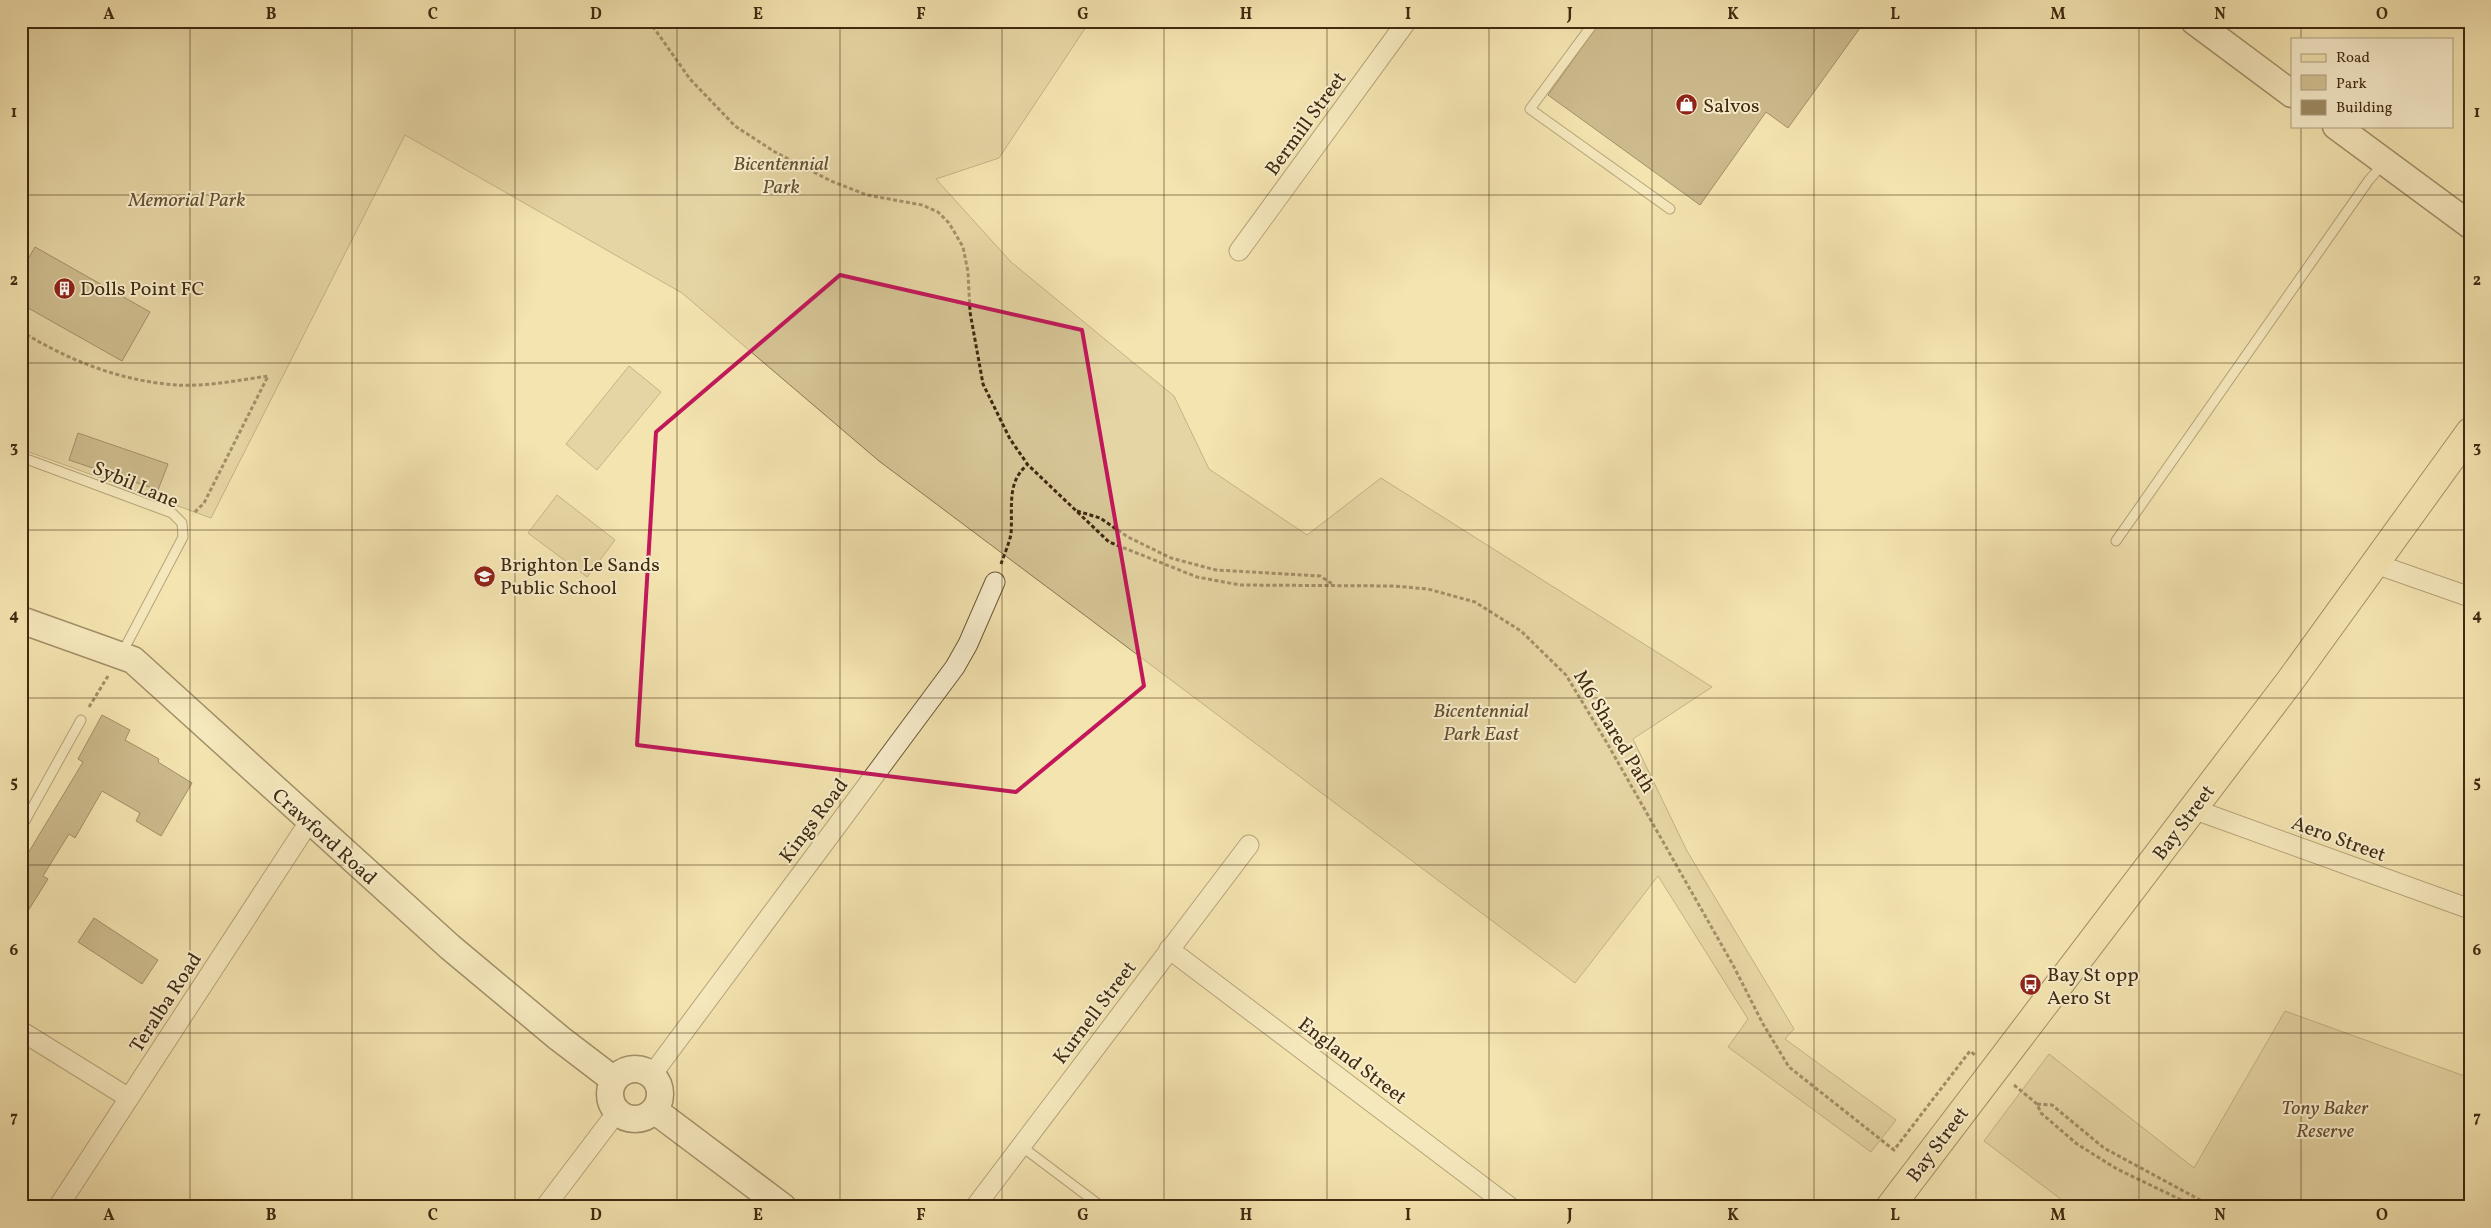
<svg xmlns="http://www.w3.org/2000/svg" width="2491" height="1228" font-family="Vollkorn,serif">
<rect width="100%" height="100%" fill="#f4e4b0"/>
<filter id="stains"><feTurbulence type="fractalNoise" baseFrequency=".004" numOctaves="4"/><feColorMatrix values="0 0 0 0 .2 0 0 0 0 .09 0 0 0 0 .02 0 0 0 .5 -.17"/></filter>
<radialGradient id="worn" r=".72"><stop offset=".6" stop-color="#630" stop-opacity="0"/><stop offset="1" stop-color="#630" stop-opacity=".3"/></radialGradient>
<!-- green -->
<path fill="#d5c495" stroke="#8a7752" d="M21,21h1065l2,3 -89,134 -63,21 75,83 163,134 35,73 98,66 74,-57 331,209 -79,52 54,112 107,178 -9,10 111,81 -25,32 -143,-105 20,-28 -90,-143 -83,107 -696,-522 -197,-168 -277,-158 -194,383 -190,-69z
M629,366l32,26 -64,78 -31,-26z
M557,495l58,45 -28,37 -59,-44z
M2285,1011l185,67v129h-399l-87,-66 65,-87 145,114z"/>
<!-- building -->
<path fill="#9e8b63" stroke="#402a10" d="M1601,21h264l-77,107 -22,-16 -66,93 -152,-110z
M35,247l115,65 -28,49 -101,-57v-33z
M78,433l90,31 -10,26 -89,-30z
M102,715l28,15 -5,10 34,19 -1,3 34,21 -31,53 -25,-15 4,-8 -38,-22 -27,47 -6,-4 -26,42 5,3 -27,43v-57l62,-103 -5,-3z
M94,918l64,42 -16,24 -64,-42z"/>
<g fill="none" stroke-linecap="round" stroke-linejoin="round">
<defs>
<path id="lane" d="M1595,21l-65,88 140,100
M21,457l151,56 10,10 1,14 -61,116
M2116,541l253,-361 14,-16
M21,828l60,-108
M1021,1146l81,61"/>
<path id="street" d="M1239,251l168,-230
M2373,563l97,34
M2193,809l277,100
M1169,949l341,258
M21,1031l108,67
M651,1076l304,-409 13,-23 27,-62
M58,1207l251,-385
M545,1207l72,-95
M975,1207l274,-362"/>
<path id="secondary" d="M2194,21l98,73
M2336,126l134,99
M21,620l112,40 317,287 109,91 55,42
M610 1094a25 25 0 1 1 50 0a25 25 0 1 1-50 0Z
M654,1110l129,97"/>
<path id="primary" d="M1890,1207l400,-526 180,-249"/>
</defs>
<!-- lane casing -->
<use href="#lane" stroke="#6d5838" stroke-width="11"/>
<!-- street casing -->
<use href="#street" stroke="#6d5838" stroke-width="21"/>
<!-- secondary casing -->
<use href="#secondary" stroke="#402a10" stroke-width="29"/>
<!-- primary casing -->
<use href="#primary" stroke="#402a10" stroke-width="30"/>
<!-- path -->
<path stroke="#402a10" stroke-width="3" stroke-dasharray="4 2.5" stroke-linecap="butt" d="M649,21l41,58 45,47 40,26 56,29 36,14 55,10 16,7 11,11 14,24 5,25 2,40 13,72 27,55 18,26 81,77 88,35 43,8 154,1 34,3 47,13 46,29 45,44 41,68 126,222 30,59 26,43 105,83 76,-99 5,4
M21,331c46,29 100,50 155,54 28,2 64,-5 92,-9l-64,127 -11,11
M1077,511l23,7 28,19 43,21 45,12 104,6 14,9
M1001,564c3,-9 8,-20 10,-30 2,-26 -5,-51 16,-69
M89,707l19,-31
M2014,1085l23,19 4,9 36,31 40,25 79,38
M2037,1104l15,1 52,43 109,59"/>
<!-- lane -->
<use href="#lane" stroke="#f8edcc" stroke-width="9"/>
<!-- street -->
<use href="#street" stroke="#f8edcc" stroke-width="19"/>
<!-- secondary -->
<use href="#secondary" stroke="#f8edcc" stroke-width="26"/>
<!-- primary -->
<use href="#primary" stroke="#f4e4b0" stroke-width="28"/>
</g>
<!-- marked area -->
<path d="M0 0H2491V1228H0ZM840,275l242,55 62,356 -128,106 -379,-47 19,-313z" fill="#f4e4b0" fill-opacity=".55" fill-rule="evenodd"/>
<path fill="none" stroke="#c2185b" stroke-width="4" stroke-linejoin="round" d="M840,275l242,55 62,356 -128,106 -379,-47 19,-313z"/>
<!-- grid -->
<path fill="none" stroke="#402a10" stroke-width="1" stroke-opacity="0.55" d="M190,21v1186M352,21v1186M515,21v1186M677,21v1186M840,21v1186M1002,21v1186M1164,21v1186M1327,21v1186M1489,21v1186M1652,21v1186M1814,21v1186M1976,21v1186M2139,21v1186M2301,21v18M2301,126v1081M21,195h2449M21,363h2449M21,530h2449M21,698h2449M21,865h2449M21,1033h2449"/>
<!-- icons -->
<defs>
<symbol id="shop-disc" viewBox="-11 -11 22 22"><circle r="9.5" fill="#8f2418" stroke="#f8edcc"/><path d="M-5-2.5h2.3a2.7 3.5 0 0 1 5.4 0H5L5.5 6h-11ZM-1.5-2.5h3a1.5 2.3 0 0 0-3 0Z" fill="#fff"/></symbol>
<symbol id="building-disc" viewBox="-11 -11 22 22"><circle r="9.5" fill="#8f2418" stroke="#f8edcc"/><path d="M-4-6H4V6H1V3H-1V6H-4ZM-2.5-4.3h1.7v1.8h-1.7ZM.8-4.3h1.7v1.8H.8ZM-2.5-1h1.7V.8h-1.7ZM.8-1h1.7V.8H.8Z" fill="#fff"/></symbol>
<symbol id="school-disc" viewBox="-11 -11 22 22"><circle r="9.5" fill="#8f2418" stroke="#f8edcc"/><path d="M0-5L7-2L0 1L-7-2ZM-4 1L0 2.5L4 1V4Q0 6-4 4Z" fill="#fff"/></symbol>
<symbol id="bus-disc" viewBox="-11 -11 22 22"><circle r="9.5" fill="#8f2418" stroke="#f8edcc"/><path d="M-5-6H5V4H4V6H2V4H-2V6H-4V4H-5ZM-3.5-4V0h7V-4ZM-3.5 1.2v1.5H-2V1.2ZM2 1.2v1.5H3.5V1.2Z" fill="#fff"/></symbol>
</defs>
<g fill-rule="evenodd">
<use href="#shop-disc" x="1674" y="92" width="25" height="25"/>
<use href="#building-disc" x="52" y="276" width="25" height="25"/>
<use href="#school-disc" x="472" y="564" width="25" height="25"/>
<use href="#bus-disc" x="2018" y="972" width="25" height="25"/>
</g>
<g text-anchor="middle" stroke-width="4" stroke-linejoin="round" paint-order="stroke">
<!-- poi labels -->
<g font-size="20" fill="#402a10" stroke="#f8edcc" text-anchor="start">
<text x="1703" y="112">Salvos</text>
<text x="80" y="295">Dolls Point FC</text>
<text x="500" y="571">Brighton Le Sands<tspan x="500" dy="23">Public School</tspan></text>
<text x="2047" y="981">Bay St opp<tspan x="2047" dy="23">Aero St</tspan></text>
</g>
<!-- street labels -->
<g font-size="20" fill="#402a10" stroke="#f8edcc">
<text transform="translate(1305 123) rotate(-54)" y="7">Bermill Street</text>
<text transform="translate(136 484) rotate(23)" y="7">Sybil Lane</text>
<text transform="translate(1615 731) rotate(59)" y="7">M6 Shared Path</text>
<text transform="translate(813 820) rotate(-53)" y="7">Kings Road</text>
<text transform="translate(2183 822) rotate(-53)" y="7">Bay Street</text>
<text transform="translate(325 836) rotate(42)" y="7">Crawford Road</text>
<text transform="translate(2339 838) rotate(20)" y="7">Aero Street</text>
<text transform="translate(165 1002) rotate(-57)" y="7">Teralba Road</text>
<text transform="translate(1094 1012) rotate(-53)" y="7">Kurnell Street</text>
<text transform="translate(1353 1060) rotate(37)" y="7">England Street</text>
<text transform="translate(1937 1144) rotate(-53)" y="7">Bay Street</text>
</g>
<!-- park labels -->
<g font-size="20" font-style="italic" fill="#655031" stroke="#f8edcc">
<text x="781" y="170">Bicentennial<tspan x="781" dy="23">Park</tspan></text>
<text x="187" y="206">Memorial Park</text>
<text x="1481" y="717">Bicentennial<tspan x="1481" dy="23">Park East</tspan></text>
<text x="2325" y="1114">Tony Baker<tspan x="2325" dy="23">Reserve</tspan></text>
</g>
</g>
<!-- margin -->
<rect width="2491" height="1228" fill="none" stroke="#f4e4b0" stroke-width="55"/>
<!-- legend -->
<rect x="2291" y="38" width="162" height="90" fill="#f8edcc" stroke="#ae9f81"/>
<rect x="2301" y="54" width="25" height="8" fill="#f4e4b0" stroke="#ae9f81"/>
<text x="2336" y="62" font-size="15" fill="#402a10">Road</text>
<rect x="2301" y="75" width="25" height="15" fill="#d5c495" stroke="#ae9f81"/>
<text x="2336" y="88" font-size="15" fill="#402a10">Park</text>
<rect x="2301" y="100" width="25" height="15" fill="#9e8b63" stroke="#ae9f81"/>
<text x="2336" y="112" font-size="15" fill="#402a10">Building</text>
<rect x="28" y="28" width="2436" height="1172" fill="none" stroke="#402a10" stroke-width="2"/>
<g font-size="16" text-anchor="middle" font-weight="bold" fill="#402a10">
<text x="109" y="19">A</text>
<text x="271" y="19">B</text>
<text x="433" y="19">C</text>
<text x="596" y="19">D</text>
<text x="758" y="19">E</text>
<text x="921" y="19">F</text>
<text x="1083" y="19">G</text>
<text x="1246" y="19">H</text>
<text x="1408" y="19">I</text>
<text x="1570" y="19">J</text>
<text x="1733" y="19">K</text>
<text x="1895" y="19">L</text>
<text x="2058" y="19">M</text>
<text x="2220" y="19">N</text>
<text x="2382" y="19">O</text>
<text x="14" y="117">1</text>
<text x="2477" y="117">1</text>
<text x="14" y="285">2</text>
<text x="2477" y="285">2</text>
<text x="14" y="452">3</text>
<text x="2477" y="452">3</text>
<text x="14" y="620">4</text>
<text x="2477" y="620">4</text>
<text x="14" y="787">5</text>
<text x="2477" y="787">5</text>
<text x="14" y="955">6</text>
<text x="2477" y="955">6</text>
<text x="14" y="1122">7</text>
<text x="2477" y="1122">7</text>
<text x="109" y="1220">A</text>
<text x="271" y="1220">B</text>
<text x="433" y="1220">C</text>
<text x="596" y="1220">D</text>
<text x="758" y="1220">E</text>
<text x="921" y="1220">F</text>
<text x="1083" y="1220">G</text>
<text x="1246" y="1220">H</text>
<text x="1408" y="1220">I</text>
<text x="1570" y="1220">J</text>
<text x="1733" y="1220">K</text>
<text x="1895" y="1220">L</text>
<text x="2058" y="1220">M</text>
<text x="2220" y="1220">N</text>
<text x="2382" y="1220">O</text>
</g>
<rect width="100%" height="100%" filter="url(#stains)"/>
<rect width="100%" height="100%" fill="url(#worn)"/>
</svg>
